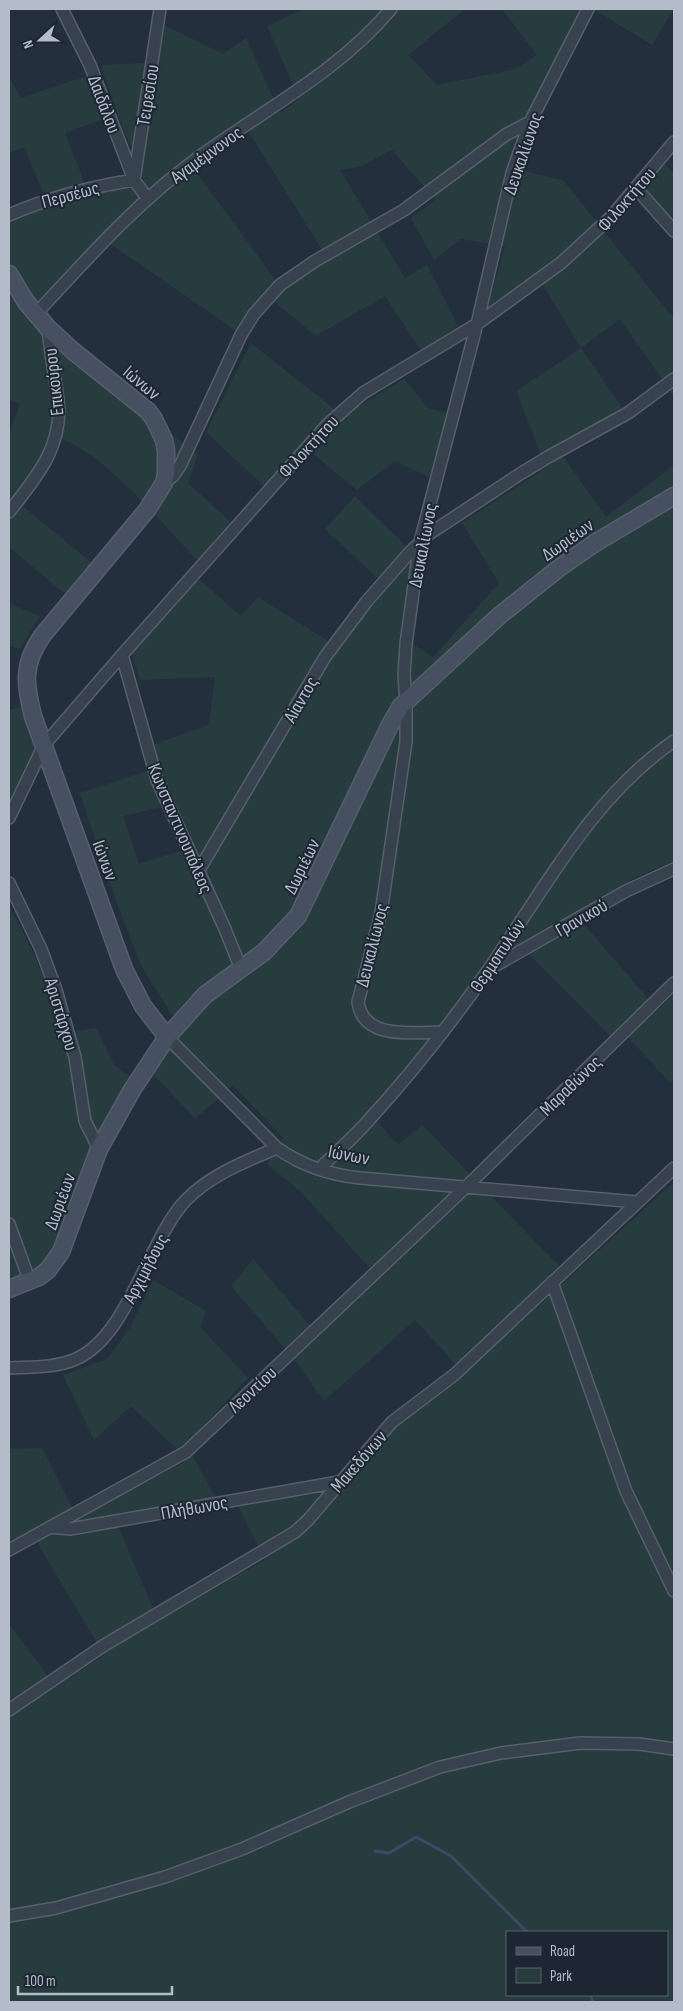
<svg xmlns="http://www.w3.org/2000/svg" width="683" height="2011" font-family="'Sofia Sans Condensed',sans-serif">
<rect width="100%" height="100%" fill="#242f3e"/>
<!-- green -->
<path fill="#263c3f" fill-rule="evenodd" d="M303,9h162l-57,46 29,30 78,-16 22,-14 -35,-46h83l-75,158 54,14 110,138v77l-54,-77 -39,29 42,61 -68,36 51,72 68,-52v396l-38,16 -61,37 83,96 16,-16v85l-4,4 -48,-53 -9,9 -92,-93 -30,11 -57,81 -65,74 29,33 24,-20 144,148 -87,87 195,-178v820h-665v-378l47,63 48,-32 -73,-123 -22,12v-95l33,-1 35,70 108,-56 -6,-11 -48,-45 -37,34 -31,-65 44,-16 23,-31 23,-48 53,31 -6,16 48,51 -62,66 31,56 -102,19 43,101 107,-60 -28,-56 102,-13 54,-62 71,-56 -49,-53 -91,81 -30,-42 -63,-73 22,-27 65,76 60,-58 -77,-85 -34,-28 16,-26 -50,-53 -38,34 -34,-37 -17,-13 31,-49 -35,-56 -30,-80 -30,-91 73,-24 -1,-24 57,-20 6,-48 -75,3 -9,-28 68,-73 42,37 17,-19 80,50 28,-38 22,-21 -63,-59 30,-33 63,62 -15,80 30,19 66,-74 -37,-60 84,-55 -30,-77 65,-43 -43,-71 -52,36 19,-67 -45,-7 -26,21 -23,-42 25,-18 -44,-50 -30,16 -22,4 65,108 22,-13 31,61 -37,25 -36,-55 -69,40 -50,-41 -19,18 -9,19 -135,-93 -72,77 38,40 129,98 -10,29 44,40 -34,38c-34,-36 -95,-110 -140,-123l-39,65 73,60 -27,31 -56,-47v-115l11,-27 -11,-7v-178l39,-15 -24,-58 -15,6v-76l12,21 68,-23 17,43 -41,15 24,61 56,-11 -31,-79 -13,-39 57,-3 6,-37 59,29 23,-16 34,75 19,-14 -32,-73zM243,123l81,130 -47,29 -89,-121zM174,804l18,43 -53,17 -16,-48zM507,1932h160v63h-160z
M593,9h81l-22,36z
M663,163l11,9v56l-30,-39z
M251,343l92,73 61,-37 25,30 22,4 -18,66 -38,-18 -38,29 -53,-44 -38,42 -60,-56z
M9,603l31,13 -20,33 -11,-3z
M21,707l14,43 -26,53v-93z
M9,906c23,42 41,81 54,127l33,-5 18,37 23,16 -74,159 -20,28 -30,13 -4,-1z"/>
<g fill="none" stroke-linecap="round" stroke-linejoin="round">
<!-- stream -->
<path stroke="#394c67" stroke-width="3" d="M375,1851l14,2 27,-16 35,19 76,76
M590,1995l3,7"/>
<defs>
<path id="street" d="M62,9l28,56 44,115 14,19
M636,188l38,43
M9,215c41,-18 81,-28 125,-35l26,-171
M35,315c52,-56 102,-113 164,-158 66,-48 139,-85 192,-148
M164,483l9,-7 7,-10 61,-131 13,-21 26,-29 35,-24 89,-51 103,-76 23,-12
M9,512c26,-33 55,-66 49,-112 -3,-24 -8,-47 -10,-72
M122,655l35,125 68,149 16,40
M9,818l35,-73 78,-90 206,-231 35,-31 114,-69 84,-61 50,-46 63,-75
M199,870l126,-213 42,-56 44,-50 18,-17 91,-60 28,-17 80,-44 46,-34
M9,883l32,66 15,41 19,67 10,64 14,28
M491,968l135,-77 48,-22
M443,1032c-28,0 -80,9 -85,-30l23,-89 25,-171v-41l-2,-27 2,-30 14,-102 57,-218 35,-151 18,-51 58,-113
M167,1037l110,111c24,17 53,27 83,30l277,24
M319,1169c17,-16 34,-31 49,-48 43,-47 84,-99 121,-152 55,-79 103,-172 185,-228
M9,1224l21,58
M552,1282l74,209 48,100
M9,1368c22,-1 46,0 67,-9 52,-23 71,-116 109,-158 25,-26 59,-39 92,-53
M50,1527l20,2 269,-47
M9,1550l177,-98 280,-265 208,-204
M9,1710l94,-64 192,-114 13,-12 84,-98 62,-47 220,-207
M9,1916l47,-8 109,-31 77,-28 107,-47 91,-35 61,-14 79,-10 59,1 35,5"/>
<path id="secondary" d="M9,274l17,28 22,26 25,23 75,60 6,8 10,21 2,11v23l-2,9 -17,27 -105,126c-20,29 -17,48 -9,80l91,253 19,37 24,31
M9,1289l30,-12 9,-7 13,-18 38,-103 33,-59 35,-53 38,-42 59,-43 34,-36 92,-191 11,-19 98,-90 60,-48 36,-25 79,-47"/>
</defs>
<!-- street casing -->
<use href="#street" stroke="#565f6c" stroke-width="14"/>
<!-- secondary casing -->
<use href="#secondary" stroke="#565f6c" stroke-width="19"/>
<!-- street -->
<use href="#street" stroke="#38414e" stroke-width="11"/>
<!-- secondary -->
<use href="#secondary" stroke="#465061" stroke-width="16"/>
</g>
<g text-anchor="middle" stroke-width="4" stroke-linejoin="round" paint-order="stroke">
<!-- street labels -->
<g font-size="19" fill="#b4bcc9" stroke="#1d2633">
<text transform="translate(147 95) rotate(-81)" y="7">Τειρεσίου</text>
<text transform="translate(105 104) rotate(69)" y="7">Δαιδάλου</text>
<text transform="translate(522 153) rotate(-71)" y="7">Δευκαλίωνος</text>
<text transform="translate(206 154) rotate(-36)" y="7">Αγαμέμνονος</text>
<text transform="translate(70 194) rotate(-15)" y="7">Περσέως</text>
<text transform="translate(626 199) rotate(-49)" y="7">Φιλοκτήτου</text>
<text transform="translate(53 382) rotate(-96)" y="7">Επικούρου</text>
<text transform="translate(142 382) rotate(40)" y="7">Ιώνων</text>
<text transform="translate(308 446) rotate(-47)" y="7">Φιλοκτήτου</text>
<text transform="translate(567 539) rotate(-35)" y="7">Δωριέων</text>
<text transform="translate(422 545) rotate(-79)" y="7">Δευκαλίωνος</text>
<text transform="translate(300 699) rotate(-60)" y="7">Aiαντος</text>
<text transform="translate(181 828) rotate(67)" y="7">Κωνσταντινουπόλεος</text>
<text transform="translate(106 860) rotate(70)" y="7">Ιώνων</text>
<text transform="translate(301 866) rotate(-64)" y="7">Δωριέων</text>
<text transform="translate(581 917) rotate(-30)" y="7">Γρανικού</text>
<text transform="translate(371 945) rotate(-76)" y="7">Δευκαλίωνος</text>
<text transform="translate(497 955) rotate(-56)" y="7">Θερμοπυλών</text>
<text transform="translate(62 1014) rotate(73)" y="7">Αριστάρχου</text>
<text transform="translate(570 1085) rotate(-44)" y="7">Μαραθώνος</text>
<text transform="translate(349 1154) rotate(11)" y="7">Ιώνων</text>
<text transform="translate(59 1201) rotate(-70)" y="7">Δωριέων</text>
<text transform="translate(145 1268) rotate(-62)" y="7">Αρχιμήδους</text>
<text transform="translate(252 1389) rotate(-43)" y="7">Λεοντίου</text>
<text transform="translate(358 1461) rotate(-49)" y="7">Μακεδόνων</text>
<text transform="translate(194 1507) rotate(-10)" y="7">Πλήθωνος</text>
</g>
</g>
<!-- border -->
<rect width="683" height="2011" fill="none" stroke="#b4bcc9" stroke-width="20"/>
<!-- legend -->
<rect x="506" y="1931" width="162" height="65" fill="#1d2633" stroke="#59626f"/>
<rect x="516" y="1947" width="25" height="8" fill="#465061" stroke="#59626f"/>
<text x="550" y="1956" font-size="15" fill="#b4bcc9">Road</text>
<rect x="516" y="1968" width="25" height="15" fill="#263c3f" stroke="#59626f"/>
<text x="550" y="1981" font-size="15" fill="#b4bcc9">Park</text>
<!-- north arrow -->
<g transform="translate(40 40) rotate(249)" stroke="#1d2633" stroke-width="4" paint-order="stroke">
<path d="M0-4L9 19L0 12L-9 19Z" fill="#b4bcc9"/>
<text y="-8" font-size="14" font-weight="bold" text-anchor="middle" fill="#b4bcc9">N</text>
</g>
<!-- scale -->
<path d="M18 1986v8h154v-8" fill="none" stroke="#b4bcc9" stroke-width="2.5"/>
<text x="25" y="1986" font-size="15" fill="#b4bcc9" stroke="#1d2633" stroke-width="4" paint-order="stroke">100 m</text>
</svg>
